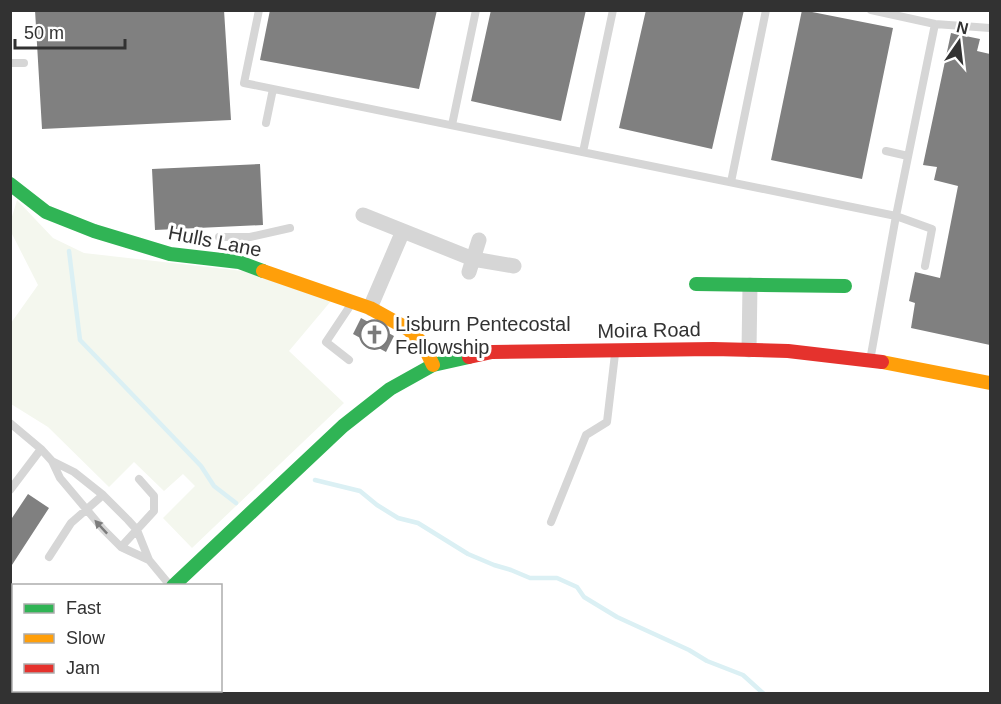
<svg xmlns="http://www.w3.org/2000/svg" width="1001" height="704" font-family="Helvetica,sans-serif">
<rect width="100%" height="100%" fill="#fff"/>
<!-- green -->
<path fill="#f4f7ee" d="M17,200l36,38 31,15 159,18 88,30 -42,50 55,52 -152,145 -29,-30 32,-32 -12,-12 -19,17 -30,-29 -25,25 -61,-60 -37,-23v-81l27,-38 -27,-53v-12z"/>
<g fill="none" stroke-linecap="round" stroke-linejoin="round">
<!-- stream -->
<path stroke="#dbf0f4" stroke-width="4.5" d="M69,251l11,89 121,126 13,20 22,17
M315,480l45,11 17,14 21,13 20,5 50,31 26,11 17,5 19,8h27l20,9 7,10 33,20 72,33 18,11 36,14 21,19"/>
</g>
<!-- building -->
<path fill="#808080" d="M35,10h189l7,110 -189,9z
M270,10h167l-18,79 -159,-29z
M491,10h95l-25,111 -90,-20z
M646,10h98l-32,139 -93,-21z
M802,10l91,18 -31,151 -91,-19z
M951,33l29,6 -3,12 13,3v291l-79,-17 4,-25 -6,-2 6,-29 25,6 18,-92 -24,-6 3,-13 -14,-2z
M260,164l3,61 -108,5 -3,-61z
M361,318l33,18 -8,16 -33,-18z
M28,494l21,14 -39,60v-47z"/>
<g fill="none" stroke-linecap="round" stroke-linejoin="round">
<!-- lane -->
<path stroke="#d6d6d6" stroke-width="8" d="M259,10l-15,73 652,133 36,13 -7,37
M871,10l64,14 55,4
M10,63h14
M266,123l7,-34
M452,125l24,-115
M886,151l22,5
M583,152l30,-142
M731,182l35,-172
M219,237h31l40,-9
M871,355l25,-139 39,-192
M349,360l-23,-18 26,-39
M10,423l31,26 11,12 8,17 43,51 18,18 28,13
M52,461l22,11 29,23 25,25 9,10 12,30 19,23
M10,490l31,-41
M551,522l35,-87 21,-13 8,-68
M121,547l33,-36v-15l-15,-17
M49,557l22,-34 32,-28"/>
<!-- street -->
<path stroke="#d6d6d6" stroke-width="15" d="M363,215l110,44 41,7
M469,272l10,-32
M370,308l33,-77
M749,350l1,-65"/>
<!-- fast -->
<path stroke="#30b455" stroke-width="14" d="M10,184l36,28 48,19 76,23 69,8 24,9
M696,284l149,2
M173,586l170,-160 47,-37 43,-24 36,-8
M74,694l3,-4"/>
<!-- slow -->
<path stroke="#ff9f0a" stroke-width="14" d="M263,271l107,37 38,21 15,15 10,21
M882,362l108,21"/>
<!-- jam -->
<path stroke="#e5322d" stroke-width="14" d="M469,357l23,-5 221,-3 75,2 94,11"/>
</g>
<!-- one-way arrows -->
<defs><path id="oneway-solid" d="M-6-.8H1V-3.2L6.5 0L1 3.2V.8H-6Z" transform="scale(1.5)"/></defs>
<use fill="#7c7c7c" href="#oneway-solid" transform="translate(101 527) rotate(-133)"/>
<!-- icons -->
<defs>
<symbol id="church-ring" viewBox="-11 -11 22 22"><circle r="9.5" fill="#fff" stroke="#7a7a7a" stroke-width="1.5"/><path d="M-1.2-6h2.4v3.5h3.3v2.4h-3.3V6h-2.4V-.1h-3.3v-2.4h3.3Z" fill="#7a7a7a"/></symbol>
</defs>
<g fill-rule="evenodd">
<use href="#church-ring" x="358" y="318" width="33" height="33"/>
</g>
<g text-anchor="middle" stroke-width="6" stroke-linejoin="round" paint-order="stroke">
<!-- street labels -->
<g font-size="20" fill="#323232" stroke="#fff">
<text transform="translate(215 241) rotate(11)" y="7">Hulls Lane</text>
<text transform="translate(649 330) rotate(-1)" y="7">Moira Road</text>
</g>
<!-- poi labels -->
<g font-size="20" fill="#323232" stroke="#fff" text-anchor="start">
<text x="395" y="331">Lisburn Pentecostal<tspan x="395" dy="23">Fellowship</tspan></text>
</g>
</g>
<!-- border -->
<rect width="1001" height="704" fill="none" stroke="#323232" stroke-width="24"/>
<!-- legend -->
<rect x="12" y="584" width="210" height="108" fill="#ffffff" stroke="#adadad" stroke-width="1.5"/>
<rect x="24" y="604" width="30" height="9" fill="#30b455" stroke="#adadad" stroke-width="1.5"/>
<text x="66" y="614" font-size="18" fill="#323232">Fast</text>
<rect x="24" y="634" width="30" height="9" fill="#ff9f0a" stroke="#adadad" stroke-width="1.5"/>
<text x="66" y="644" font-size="18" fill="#323232">Slow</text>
<rect x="24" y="664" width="30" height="9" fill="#e5322d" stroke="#adadad" stroke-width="1.5"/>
<text x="66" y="674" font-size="18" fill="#323232">Jam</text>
<!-- north arrow -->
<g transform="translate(959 42) rotate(14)" stroke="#ffffff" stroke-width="4.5" paint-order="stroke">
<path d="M0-4.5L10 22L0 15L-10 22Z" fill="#323232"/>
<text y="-9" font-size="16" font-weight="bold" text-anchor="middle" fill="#323232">N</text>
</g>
<!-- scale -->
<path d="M15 39v9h110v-9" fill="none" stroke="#323232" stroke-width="3"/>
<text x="24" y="39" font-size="18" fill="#323232" stroke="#ffffff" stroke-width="4.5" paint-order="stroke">50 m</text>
</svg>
